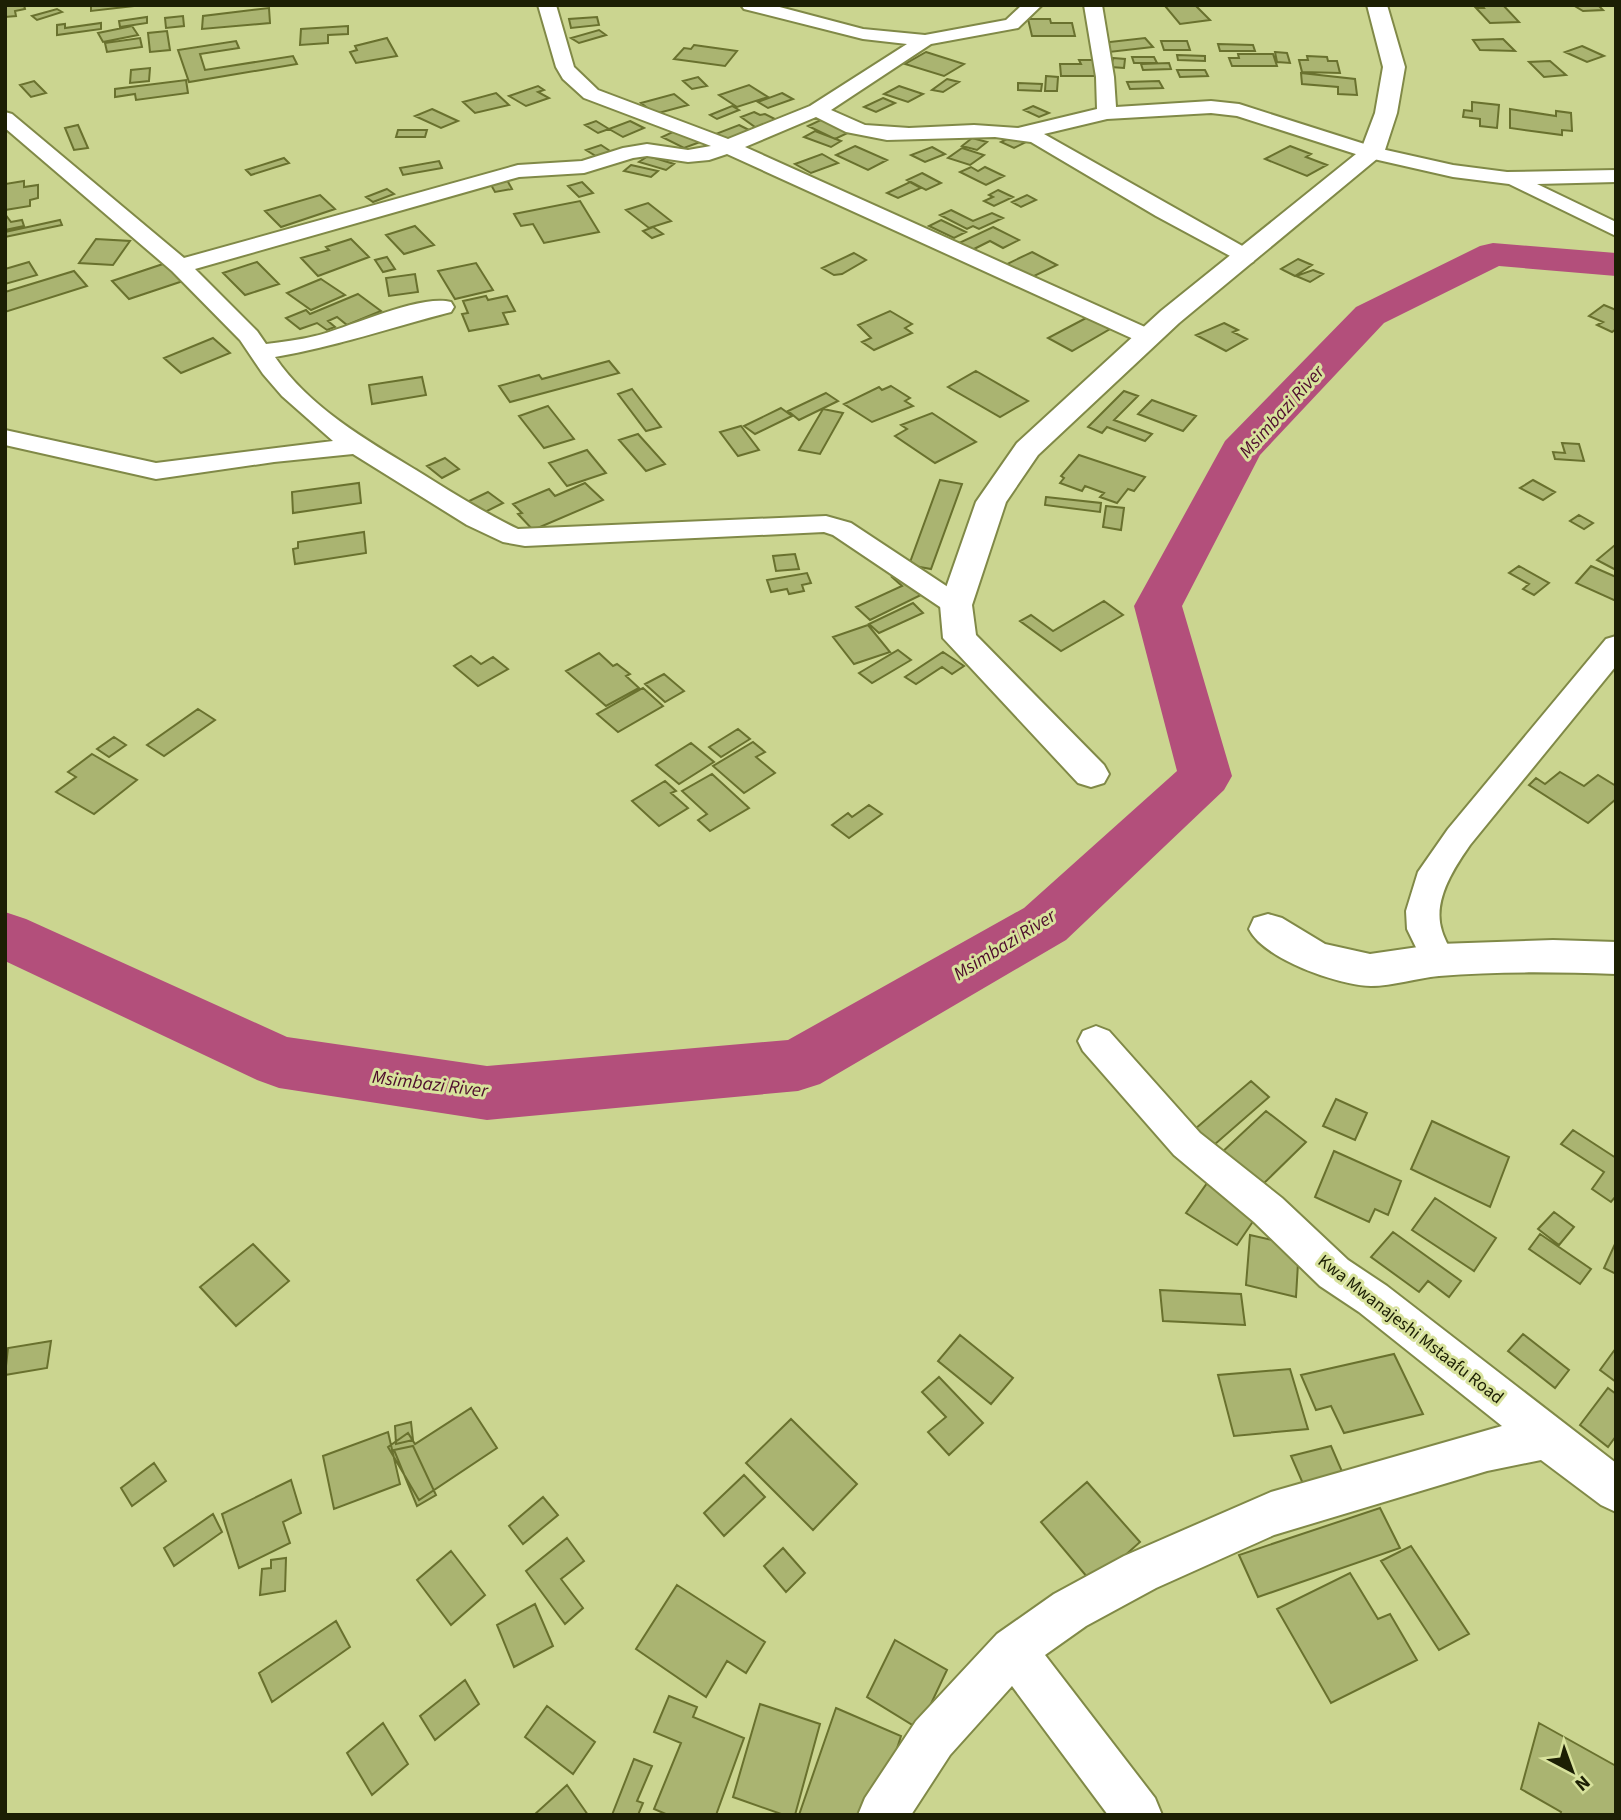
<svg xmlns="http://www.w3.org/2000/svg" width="1621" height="1820" font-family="'Source Sans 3',sans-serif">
<rect width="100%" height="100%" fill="#cbd590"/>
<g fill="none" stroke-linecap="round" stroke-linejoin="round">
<!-- river -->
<path fill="#b34f7b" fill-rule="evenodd" d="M1493,243l123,10v23l-117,-10 -115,57 -124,132 -78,151 50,170 -8,14 -158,150 -246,144 -22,7 -311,29 -208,-32 -22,-8 -252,-119v-49l21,7 261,118 200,29 301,-26 236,-132 153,-137 -43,-165 91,-165 131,-134 124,-61z"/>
</g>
<!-- building -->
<path fill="#aab471" stroke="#69712e" stroke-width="2" d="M24,5l1,4 -10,2 1,5 -11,1v-11z
M91,5h52l-52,6z
M1195,5l15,15 -30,4 -15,-18z
M1482,5h21l16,17 -29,1 -14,-15h8z
M1573,5h25l5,5 -20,1z
M269,8l1,15 -68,6 1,-13z
M57,9l5,3 -25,8 -5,-4z
M183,16l1,10 -18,2 -1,-10z
M147,17v6l-27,4 -1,-6z
M597,17l2,8 -28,3 -2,-9z
M1028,19h22l1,4h21l3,13h-43z
M101,23v6l-44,6v-10l8,-1v4z
M132,26l6,9 -35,7 -5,-9z
M348,26v8l-20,1v8l-28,2 1,-16z
M599,30l7,5 -27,8 -8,-5z
M167,31l3,19 -20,2 -2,-19z
M140,38l2,9 -35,5 -2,-9z
M387,38l10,18 -41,7 -6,-11 7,-2 -2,-4z
M1145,38l8,9 -44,5 -8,-9z
M1503,39l12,12 -35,-1 -7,-10z
M236,41l3,7 -39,6 5,16 88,-14 4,8 -108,18 -11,-32z
M1161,41h26l3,9h-26z
M1218,44l35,1 2,6h-35z
M694,45l43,6 -12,15 -51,-7 10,-11 7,1z
M1582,46l22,10 -17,6 -22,-10z
M926,52l38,12 -20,12 -39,-12z
M1275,52l12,1 3,10 -13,-1z
M1238,54h35l4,12h-45l-3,-8h10z
M1177,55l28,1v5l-27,-1z
M1307,56l20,1 1,4h9l3,12 -38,-1 -3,-12h9z
M1132,57h22l3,6h-23z
M1113,58l12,1 -1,9 -13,-1z
M1079,60h18l3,16h-39l-1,-12h21z
M1550,61l16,14 -22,2 -15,-15z
M1169,63l2,6 -28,1 -2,-6z
M150,68l-1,13 -19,2 1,-13z
M1177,70h28l3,6 -28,1z
M1301,73l54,6 2,16 -19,-1v-7l-36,-3z
M1046,76l12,1 -1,14h-12z
M698,77l9,9 -15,3 -9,-8z
M947,79l12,3 -16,10 -11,-2z
M186,80l2,13 -52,7 -1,-6 -20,3v-8z
M34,81l12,12 -15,4 -11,-12z
M1159,81l4,7 -33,1 -3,-7z
M1018,83l24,1 -1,7 -23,-1z
M749,85l19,12 -31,10 -18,-12z
M538,86l6,4 -6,2 11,6 -23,8 -17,-10z
M899,86l24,8 -15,8 -24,-8z
M496,93l13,12 -34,8 -12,-11z
M782,93l11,6 -25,9 -10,-6z
M674,94l14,11 -33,9 -14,-11z
M883,98l12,5 -19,9 -12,-5z
M1472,102l27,3 -2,23 -17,-2v-7l-17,-2 1,-7 8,1z
M732,106l7,4 -22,9 -7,-4z
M1033,106l16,7 -10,4 -15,-7z
M432,109l26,12 -17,7 -26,-12z
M1510,109l46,7v-5l15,2 1,18 -10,-1v5l-52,-7z
M754,112l6,3 5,-1 16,8 -19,10 -21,-15z
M827,117l27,13 -19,9 -27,-13z
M596,121l13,8 -11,4 -13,-8z
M630,121l14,7 -21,9 -14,-8z
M78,125l10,23 -14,2 -9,-22z
M739,125l16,8 -26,10 -16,-8z
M398,130h29l-2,7h-29z
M677,130l23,12 -16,6 -22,-11z
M815,131l26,10 -10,6 -27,-10z
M1015,135l13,6 -14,7 -13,-6z
M972,138l15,4 -10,8 -15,-4z
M601,145l12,8 -14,5 -13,-8z
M855,146l32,14 -19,10 -32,-15z
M1290,146l21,8 -5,3 21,8 -20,11 -42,-17z
M932,147l13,7 -20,8 -14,-7z
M962,148l22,7 -14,10 -22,-7z
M822,154l16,9 -27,10 -16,-9z
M648,156l26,8 -8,6 -27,-8z
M284,158l5,5 -38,12 -5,-5z
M439,161l3,7 -39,7 -3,-7z
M631,165l27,6 -7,6 -27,-6z
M971,167l7,4 7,-4 19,9 -18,9 -26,-13z
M922,173l19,10 -15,7 -19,-10z
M507,180l5,9 -17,3 -5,-9z
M24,181v6l14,-2v13l-8,2v6l-25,4v-26z
M582,182l11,11 -14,4 -11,-11z
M910,182l11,6 -23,10 -11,-5z
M387,189l7,5 -21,8 -7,-5z
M998,190l15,7 -19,9 -10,-5 9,-4 -4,-2z
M320,195l15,14 -54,18 -16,-16z
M1027,195l9,5 -15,7 -9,-5z
M580,201l19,31 -55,11 -11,-19 -12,2 -7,-12z
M648,203l23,18 -22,7 -23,-18z
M951,210l22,11 19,-8 11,5 -24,11 -6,-3 -6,3 -27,-14z
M5,214l6,8 11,-2 2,6 -19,4z
M60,220l2,5 -57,12v-5z
M941,220l25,12 -12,6 -25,-12z
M415,226l19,19 -30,9 -18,-19z
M653,227l10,7 -11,4 -9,-7z
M993,227l26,13 -16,8 -13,-7 -18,9 -13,-7z
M96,239l34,2 -17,24 -34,-2z
M351,239l18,18 -51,19 -17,-18 28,-8 -3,-3z
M1032,252l25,13 -29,14 -25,-13z
M854,253l12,7 -24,14 -8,1 -12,-7z
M387,257l8,12 -12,3 -8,-12z
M1298,259l14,6 -17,11 -14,-7z
M29,262l8,13 -32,9v-15z
M257,262l22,22 -34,11 -22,-22z
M166,263l17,18 -54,18 -17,-18z
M476,263l17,27 -38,9 -17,-28z
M1313,270l10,4 -13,8 -14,-6z
M74,271l13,15 -82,26v-20z
M415,274l3,18 -29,4 -3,-18z
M321,279l24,16 -34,15 -24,-17z
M358,294l23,17 -34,14 -10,-8 -9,4 7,6 -8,3 -10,-7 -17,6 -14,-11 20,-8 4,4z
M486,296l2,4 19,-4 8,15 -12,2 5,11 -39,7 -7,-17 6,-1 -5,-12z
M1604,305l12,5v19l-4,3 -15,-7 6,-3 -14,-6z
M890,311l22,13 -7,4 7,5 -38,17 -12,-8 9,-4 -13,-13z
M1088,317l22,12 -38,22 -24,-13z
M1224,323l14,7 -5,2 14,7 -21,12 -30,-16z
M213,338l17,15 -49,20 -17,-15z
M609,361l10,12 -109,29 -11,-16 40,-11 3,4z
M976,371l52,30 -28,16 -52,-30z
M422,377l4,18 -54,9 -3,-19z
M891,386l19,12 -5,3 8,5 -41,16 -28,-18 35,-17 3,3z
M632,389l29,38 -15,4 -28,-37z
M1124,391l14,5 -24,24 38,14 -7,7 -38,-14 -5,6 -14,-6z
M826,393l12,8 -39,19 -11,-9z
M1152,400l44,16 -13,15 -45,-17z
M548,406l26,33 -30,9 -25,-32z
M781,408l11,8 -37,18 -11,-8z
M823,409l20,4 -23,41 -21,-4z
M932,413l44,29 -41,21 -40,-27 12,-7 -6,-4z
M741,426l18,24 -21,6 -18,-24z
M638,434l27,30 -19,7 -27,-31z
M1562,443l17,1 5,17 -29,-2 -2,-7 12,1z
M587,450l19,23 -39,13 -18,-23z
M1079,455l66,22 -11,14 -6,-2 -11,14 -17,-6 4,-4 -19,-7 -3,5 -22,-8 4,-5 -3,-2z
M445,458l14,11 -17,9 -15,-12z
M940,480l22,4 -31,85 -22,-4z
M1533,480l22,12 -12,8 -23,-12z
M359,483l2,20 -68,10 -1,-21z
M585,483l18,17 -70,30 -15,-16 4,-1 -9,-9 36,-15 6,7z
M488,492l15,11 -22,11 -14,-12z
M1046,497l55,6 -1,9 -55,-7z
M1106,506l18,2 -3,22 -18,-3z
M1579,515l14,8 -9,6 -14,-8z
M364,532l2,21 -71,11 -2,-15 5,-1v-6z
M1615,545l1,1v24l-19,-10z
M795,554l4,15 -23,2 -3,-15z
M1519,566l30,17 -15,12 -11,-6 6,-5 -20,-11z
M1591,566l25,11v24l-40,-18z
M903,572l24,20 -57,28 -14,-13 46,-21 -10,-9z
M807,573l4,10 -9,2 2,6 -15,3 -2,-5 -16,3 -4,-12z
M1104,601l19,14 -62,36 -41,-30 11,-6 22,16z
M913,603l10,10 -44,20 -10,-9z
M868,625l22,27 -36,12 -21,-27z
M898,650l13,10 -39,23 -13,-10z
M943,652l21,14 -12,8 -10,-7 -26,17 -11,-7z
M599,653l14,13 4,-2 13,10 -4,2 13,12 -33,18 -40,-35z
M471,656l10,8 12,-7 15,12 -30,17 -24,-20z
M664,674l20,17 -19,11 -20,-18z
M643,688l20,18 -45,26 -21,-18z
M198,709l17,11 -51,36 -17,-11z
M738,729l12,10 -29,18 -12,-10z
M114,737l12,8 -17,12 -12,-8z
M753,742l12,10 -9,5 19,16 -31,20 -31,-27z
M691,743l23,19 -35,22 -23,-19z
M92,754l45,26 -43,34 -38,-22 20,-15 -8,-5z
M1560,772l24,14 14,-11 18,11v13l-28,24 -59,-38 7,-7 9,6z
M712,774l37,34 -39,23 -12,-11 9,-6 -25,-23z
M665,781l11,10 -5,2 17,15 -29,18 -27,-25z
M869,805l13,9 -33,24 -17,-13 16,-12 4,4z
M1251,1081l18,16 -55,48 -19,-16z
M1336,1099l31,14 -12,27 -32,-14z
M1266,1111l40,31 -47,46 -40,-33z
M1432,1121l77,36 -19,50 -79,-38z
M1573,1130l43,28v38l-5,6 -19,-13 12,-17 -43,-28z
M1334,1151l67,30 -13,34 -13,-6 -6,13 -54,-25z
M1210,1179l48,35 -21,31 -51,-32z
M1435,1198l61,40 -22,33 -62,-41z
M1554,1212l20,15 -15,18 -21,-16z
M1393,1232l68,49 -12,16 -21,-16 -9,11 -48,-35z
M1540,1234l51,35 -11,15 -51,-35z
M1250,1235l49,11 -3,51 -50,-12z
M253,1244l36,37 -53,45 -36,-39z
M1615,1244h1v30l-12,-6z
M1160,1290l81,4 4,31 -82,-4z
M1523,1334l46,36 -14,18 -47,-37z
M960,1335l53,43 -22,26 -53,-43z
M51,1341l-4,27 -42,7 3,-27z
M1616,1348v34l-16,-12z
M1394,1354l29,60 -79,19 -13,-27 -15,4 -15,-35z
M1290,1369l18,60 -74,7 -16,-61z
M939,1377l44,46 -34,32 -21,-23 18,-15 -24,-25z
M1608,1388l8,6v42l-8,11 -28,-22z
M471,1408l26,40 -78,52 -31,-53 20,-14 7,11z
M791,1419l66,65 -44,46 -67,-67z
M411,1422l2,18 -17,4 -1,-18z
M388,1432l12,52 -66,25 -11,-53z
M413,1446l23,49 -19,11 -23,-56z
M1331,1446l16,37 -40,10 -16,-37z
M154,1463l12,18 -34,25 -11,-18z
M744,1475l21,22 -41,39 -20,-23z
M291,1480l10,33 -18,9 7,21 -51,25 -17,-54z
M1087,1482l53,60 -47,42 -52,-62z
M543,1497l15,18 -35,29 -14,-18z
M1380,1508l20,40 -142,49 -19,-42z
M213,1514l9,18 -48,34 -10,-18z
M567,1538l17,23 -23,18 22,29 -18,16 -39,-53z
M1411,1546l58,88 -30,16 -58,-89z
M783,1548l22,25 -19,19 -22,-26z
M451,1551l34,44 -34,30 -34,-45z
M286,1558l-1,33 -25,4 2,-26 9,-1v-8z
M1350,1573l28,46 12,-5 27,46 -86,43 -54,-94z
M677,1585l88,57 -19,31 -19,-12 -21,36 -70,-48z
M535,1604l18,42 -39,21 -17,-42z
M336,1621l14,26 -78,55 -13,-29z
M895,1640l52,30 -28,59 -52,-32z
M465,1680l14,24 -44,36 -15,-24z
M669,1696l28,11 -4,10 51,21 -28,77h-48l-14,-6 27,-66 -27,-11z
M760,1704l60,20 -25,91h-11l-51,-18z
M547,1706l48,36 -22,32 -48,-37z
M836,1708l65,28 -22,69 -15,-6 -5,16h-60z
M383,1723l25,41 -36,31 -25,-42z
M1539,1723l77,43v49h-56l1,-3 -40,-23z
M634,1759l18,7 -15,35 6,2 -5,12h-26z
M567,1785l21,30h-54z"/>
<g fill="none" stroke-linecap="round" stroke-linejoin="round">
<defs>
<path id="minor" d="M538,5h18l18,62 24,23 130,49 82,-33 97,-62 -44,-5 -119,-30 -3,-4h31l91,24 62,6 81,-15 16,-15h20l-24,23 -87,16 -100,66 34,15 44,3 65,-3 44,3 79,-19 -1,-32 -12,-72h18l12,72 2,30 95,-6 28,3 138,44 76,17 54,7 109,-2v12l-79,2 79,38v14l-107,-52 -56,-7 -88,-20 -128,-41 -26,-3 -104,6 -63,15 209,118 3,5 -3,5 -8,2 -89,-48 -125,-74 -36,-5 -108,3 -41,-8 -30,-15 -71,30 411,185 4,5 -4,5h-16l-413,-188 -18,6 -21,2 -41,-6 -14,2 -49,15 -65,4 -324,92 62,62 9,13c16,-2 33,-4 49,-8 34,-8 104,-42 136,-34l3,5 -3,5c-59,15 -116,35 -176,45 34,50 91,83 141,113 34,21 66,42 102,59l308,-13 25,7 115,76 4,6 -4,6 -10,3 -10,-3 -113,-76 -9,-3 -299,14 -22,-4 -36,-17 -114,-71 -79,8 -118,17 -151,-34v-15l151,33 177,-22 -51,-45 -19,-22 -23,-34 -68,-69 -167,-143v-16l7,2 172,144 334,-93 64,-4 41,-13 24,-4 41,6 23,-4 -127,-48 -21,-19 -7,-12z
M1616,636v30l-146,179c-16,23 -38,56 -28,86 3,10 9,19 14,29l-5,10 -12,4 -12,-4 -20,-41 -1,-18 12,-39 30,-43 158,-190z
M1096,1026l13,5 91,102 82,65 66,62 39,26 229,177v49l-15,-7 -60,-45 -54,11 -213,64 -118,53 -70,38 -41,29 110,143 7,17h-54l-96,-129 -62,69 -39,60h-53l7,-17 51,-77 81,-87 57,-40 70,-38 147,-64 231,-66 -143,-114 -39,-26 -66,-64 -80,-67 -91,-104 -5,-10 5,-10z"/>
<path id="tertiary" d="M1367,5h20l18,62 -8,46 -13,40 -205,170 -141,132 -32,47 -34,103 4,30 128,130 5,9 -5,9 -13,4 -13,-4 -135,-145 -3,-33 36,-103 41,-59 144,-132 200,-161 14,-37 8,-46z
M1268,914l14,4 43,26 45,10 69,-10 114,-4 63,2v32c-59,-2 -118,-3 -177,2 -22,2 -46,10 -68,10 -34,-1 -107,-27 -122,-57l5,-11z"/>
</defs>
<!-- minor casing -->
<use href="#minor" stroke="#808947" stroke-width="4"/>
<!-- tertiary casing -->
<use href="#tertiary" stroke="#808947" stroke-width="4"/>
<!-- minor -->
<use href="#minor" fill="#fff" fill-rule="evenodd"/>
<!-- tertiary -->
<use href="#tertiary" fill="#fff" fill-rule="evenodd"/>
</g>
<g text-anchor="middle" stroke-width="6" stroke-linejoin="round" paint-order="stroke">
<!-- street labels -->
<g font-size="18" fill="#1c1f04" stroke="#d8e29d">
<text transform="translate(1411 1329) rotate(38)" y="6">Kwa Mwanajeshi Mstaafu Road</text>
</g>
<!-- water labels -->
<g font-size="19" font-style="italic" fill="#4d0b2c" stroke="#d8e29d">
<text transform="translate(1281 411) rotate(-48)" y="7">Msimbazi River</text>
<text transform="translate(1004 944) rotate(-32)" y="7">Msimbazi River</text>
<text transform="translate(430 1083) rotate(7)" y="7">Msimbazi River</text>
</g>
</g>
<!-- border -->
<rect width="1621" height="1820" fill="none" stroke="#1c1f04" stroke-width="14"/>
<!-- north arrow -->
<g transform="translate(1572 1771) rotate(139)" stroke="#d8e29d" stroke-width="5" paint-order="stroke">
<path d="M0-5L12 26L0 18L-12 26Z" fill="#1c1f04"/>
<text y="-10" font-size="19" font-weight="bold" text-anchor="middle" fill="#1c1f04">N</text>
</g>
</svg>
